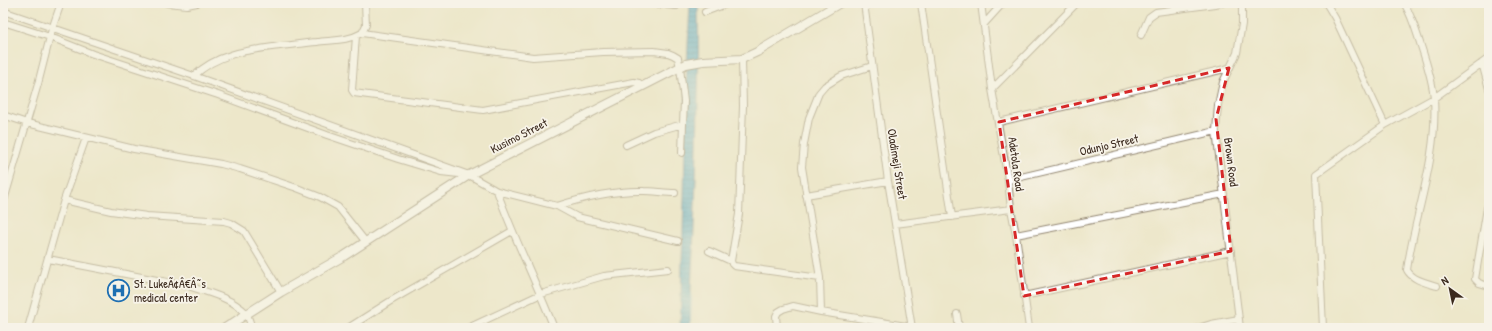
<svg xmlns="http://www.w3.org/2000/svg" width="1492" height="331" font-family="'Patrick Hand',sans-serif">
<defs>
<pattern id="water-rules" width="6" height="5" patternUnits="userSpaceOnUse"><rect width="6" height="5" fill="#4ea6cb"/><path d="M0 2.5h6" fill="none" stroke="#4287a4"/></pattern>
</defs>
<rect width="100%" height="100%" fill="#f7f3e8"/>
<filter id="ink" filterUnits="userSpaceOnUse"><feTurbulence type="fractalNoise" baseFrequency=".025" numOctaves="2"/><feDisplacementMap in="SourceGraphic" scale="8" xChannelSelector="R" yChannelSelector="G"/><feConvolveMatrix kernelMatrix="1 2 1 2 8 2 1 2 1" color-interpolation-filters="sRGB"/></filter>
<filter id="wash" filterUnits="userSpaceOnUse"><feTurbulence type="fractalNoise" baseFrequency=".012" numOctaves="4" result="noise"/><feDisplacementMap in="SourceGraphic" scale="16" xChannelSelector="R" yChannelSelector="G"/><feGaussianBlur stdDeviation="0.9" result="paint"/><feColorMatrix in="noise" values="0 0 0 0 0 0 0 0 0 0 0 0 0 0 0 0 0 1.4 0 .05"/><feComposite in="paint" operator="in"/></filter>
<g filter="url(#wash)">
<rect width="100%" height="100%" fill="#ede7cb"/>
<!-- water -->
<path fill="url(#water-rules)" stroke="#446874" d="M690,3h8c2,108 -3,217 -9,325h-9l4,-132 2,-110z"/>
<g fill="none" stroke-linecap="round" stroke-linejoin="round">
<!-- stream -->
<path stroke="#4ea6cb" stroke-width="1.5" d="M690,328l1,-35"/>
</g>
</g>
<g filter="url(#ink)">
<g fill="none" stroke-linecap="round" stroke-linejoin="round">
<defs>
<path id="minor" d="M167,3l20,2 10,-2
M648,3l28,3
M864,3l24,178 24,147
M921,3l31,214
M981,3l11,86 16,91 3,29 5,26 13,93
M1326,3l9,15 50,107
M1404,3c8,13 12,28 17,43 5,15 12,36 13,53 4,59 -19,114 -27,171 5,10 20,13 30,16
M3,11l191,65 275,99 28,16 60,15 20,11 101,24
M705,12l24,-9
M3,22l47,15 43,17 125,41 109,40 71,24 43,13 18,2
M984,24l19,-21
M362,33l4,-8 -1,-22
M1141,35l8,-18 7,-5 66,-9
M356,36l-4,54 2,3 7,1 122,16 151,-28 5,1 4,3
M1482,63l7,26
M194,76c23,-23 55,-26 86,-30 12,-1 24,-3 37,-4 15,-2 31,-1 45,-9l171,24 70,-5 51,-1 14,2 5,2 5,3 2,10 4,33 -1,23 -29,8 -28,13
M992,89l85,-86
M3,115l24,8 107,26 87,15 19,5 57,19 23,9 18,10 27,34
M999,122l230,-54
M682,153l1,-29
M1008,180l208,-49
M497,191c17,47 39,91 57,137
M806,195l82,-14
M64,200l47,11 36,5 77,5 7,2 13,8 37,61
M3,204l35,-120 14,-55 9,-26
M557,206c28,-9 58,-16 87,-15 10,0 21,2 31,2
M1487,208l-12,71 4,4 10,3
M895,224l116,-15
M1016,235l208,-41
M709,251l22,10 1,3 2,2 86,12
M48,259l140,27c19,6 44,12 58,27 3,4 4,11 6,15
M731,261l8,-47 4,-108 -1,-47
M1024,296l207,-45
M821,312l-1,-34 -18,-111 2,-23 5,-26 10,-25 6,-7 16,-10 31,-10
M957,314l2,14
M28,328l36,-128 22,-62
M348,328l41,-26 123,-71
M468,328l73,-34 63,-18 64,-7
M661,328h4
M777,328l-1,-12 2,-4 5,-3 10,-3 28,6 91,15
M1198,328l13,-4 28,-5
M1240,328l-24,-197 2,-26 5,-23 14,-29 5,-29v-21
M1323,328l-7,-154 69,-49 49,-27 55,-40"/>
<path id="tertiary" d="M225,328l56,-36 63,-36 125,-81 217,-111 17,-3 39,-2 15,-7 83,-49"/>
</defs>
<!-- minor casing -->
<use href="#minor" stroke="#948874" stroke-width="8"/>
<!-- tertiary casing -->
<use href="#tertiary" stroke="#948874" stroke-width="10"/>
<!-- minor -->
<use href="#minor" stroke="#fff" stroke-width="6"/>
<!-- tertiary -->
<use href="#tertiary" stroke="#fff" stroke-width="8"/>
</g>
</g>
<!-- marked area -->
<path d="M0 0H1492V331H0ZM1229,68l-13,51 15,132 -207,45 -25,-174z" fill="#ede7cb" fill-opacity=".55" fill-rule="evenodd"/>
<path fill="none" stroke="#d62828" stroke-width="3" stroke-dasharray="8 5" stroke-linejoin="round" d="M1229,68l-13,51 15,132 -207,45 -25,-174z"/>
<!-- icons -->
<defs>
<symbol id="hospital-ring" viewBox="-11 -11 22 22"><circle r="9.5" fill="#f7f3e8" stroke="#1f6fb2" stroke-width="1.5"/><path d="M-5-5h3v3.5h4V-5h3V5h-3V1.5h-4V5h-3Z" fill="#1f6fb2"/></symbol>
</defs>
<g fill-rule="evenodd">
<use href="#hospital-ring" x="106" y="278" width="25" height="25"/>
</g>
<g text-anchor="middle" stroke-width="3.5" stroke-linejoin="round" paint-order="stroke">
<!-- street labels -->
<g font-size="12" fill="#3b2a1e" stroke="#f7f3e8">
<text transform="translate(519 136) rotate(-27)" y="4">Kusimo Street</text>
<text transform="translate(1109 145) rotate(-13)" y="4">Odunjo Street</text>
<text transform="translate(1231 162) rotate(83)" y="4">Brown Road</text>
<text transform="translate(897 164) rotate(81)" y="4">Oladimeji Street</text>
<text transform="translate(1016 164) rotate(82)" y="4">Adetola Road</text>
</g>
<!-- poi labels -->
<g font-size="12" fill="#3b2a1e" stroke="#f7f3e8" text-anchor="start">
<text x="134" y="288">St. LukeÃ¢Â€Â˜s<tspan x="134" dy="14">medical center</tspan></text>
</g>
</g>
<!-- margin -->
<rect width="1492" height="331" fill="none" stroke="#f7f3e8" stroke-width="16"/>
<!-- north arrow -->
<g transform="translate(1450 289) rotate(327)" stroke="#f7f3e8" stroke-width="3" paint-order="stroke">
<path d="M0-3L7 15L0 10L-7 15Z" fill="#3b2a1e"/>
<text y="-6" font-size="11" font-weight="bold" text-anchor="middle" fill="#3b2a1e">N</text>
</g>
</svg>
